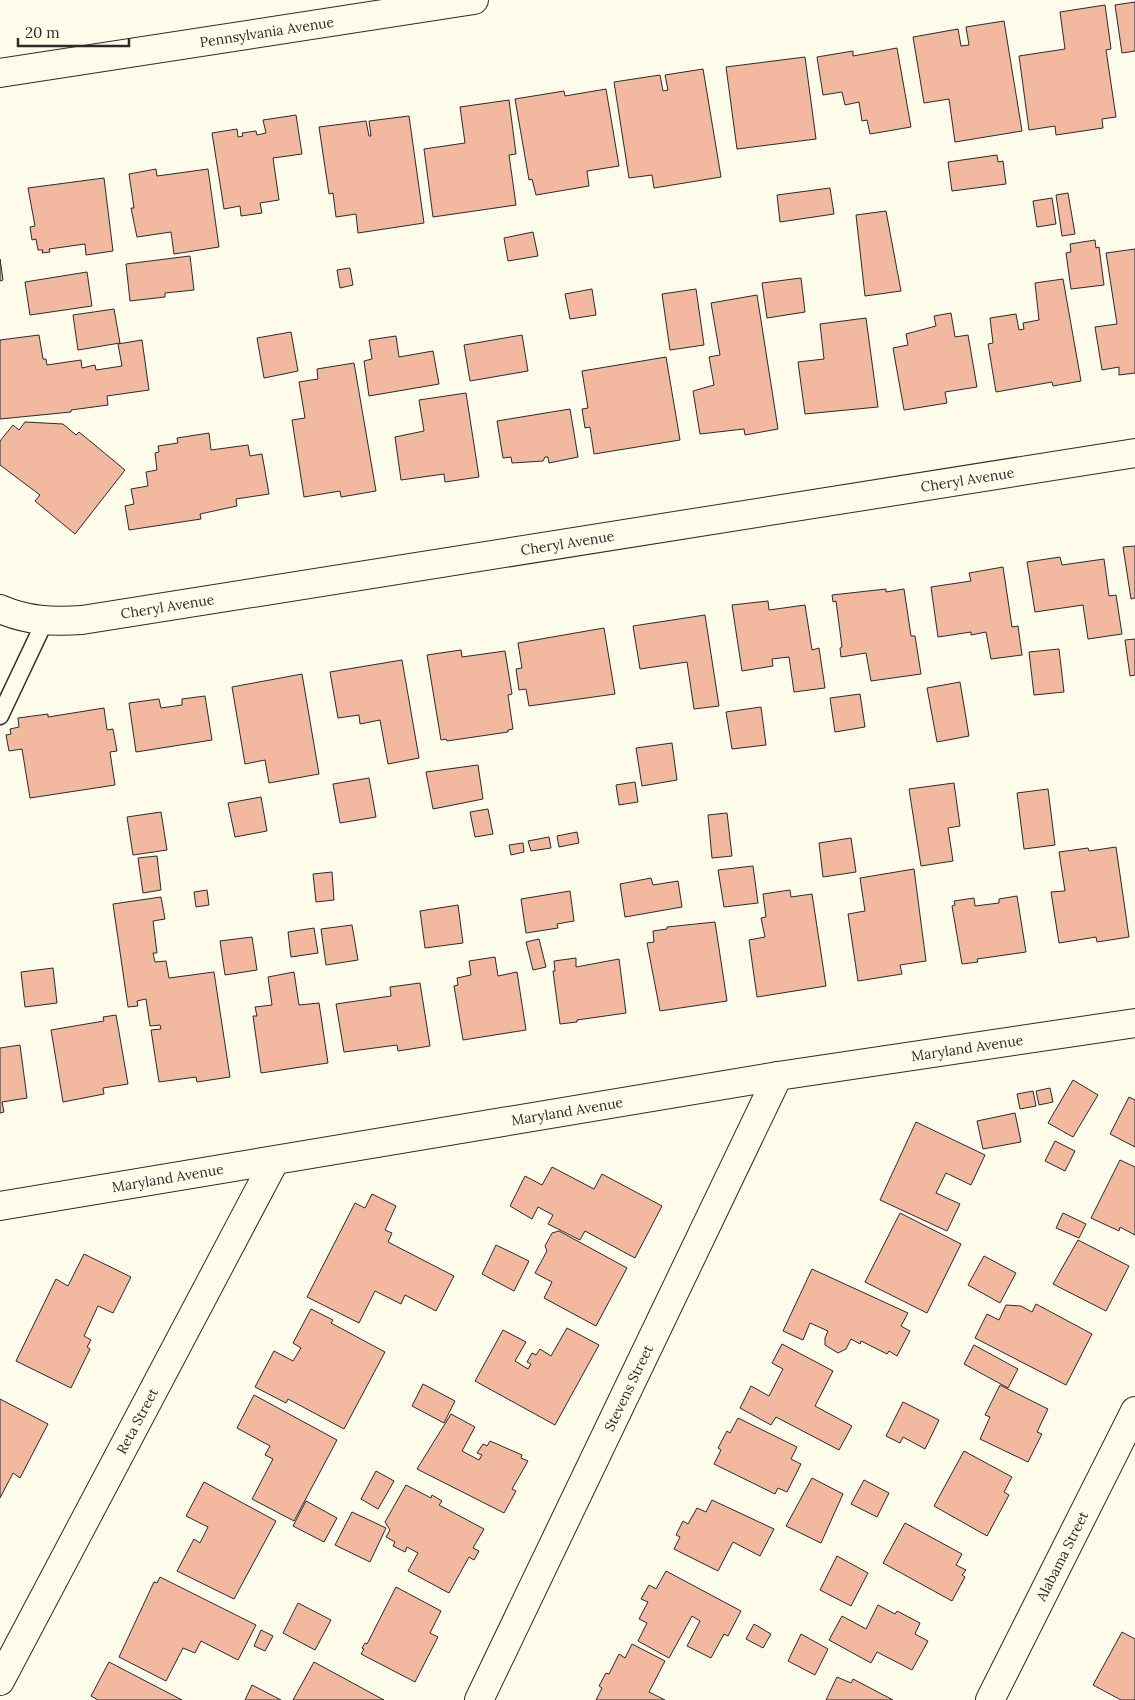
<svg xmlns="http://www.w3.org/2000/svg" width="1135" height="1700" font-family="Lora,serif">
<rect width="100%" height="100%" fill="#fdfbea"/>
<!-- building -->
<path fill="#f2b8a0" stroke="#2b2b2b" d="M1135,2v49l-13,2 -7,-48z
M1105,5l6,44 -5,1 10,67 -14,2 1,9 -47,7 -1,-9 -26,4 -10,-74 46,-7 -5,-37z
M1004,21l18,110 -67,11 -6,-43 -25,4 -11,-66 45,-8 3,17 8,-1 -3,-18z
M897,48l14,79 -41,7 -3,-14 -5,1 -3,-19 -14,3 -3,-13 -19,3 -6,-38 36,-6v5z
M805,57l11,82 -79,10 -11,-82z
M703,69l18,108 -67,11 -2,-13 -23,3 -15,-96 46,-7 3,16 5,-1 -3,-15z
M606,89l13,77 -32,5 2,15 -53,9 -4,-16 -3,1 -14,-81 49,-8 1,5z
M509,100l7,54 -7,1 7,50 -83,12 -9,-68 41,-6 -5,-36z
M296,115l6,39 -29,4 6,42 -19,3 2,10 -21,3 -1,-10 -16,3 -12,-76 25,-4 1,8 5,-1 -1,-3 14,-2 1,4 9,-2 -3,-13z
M409,116l15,107 -66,10 -2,-19 -20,3 -3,-24 -4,1 -10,-67 47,-6 3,15h2l-2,-15z
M997,155l1,7 5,-1 3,23 -54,7 -4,-29z
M156,169l1,7 51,-7 11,78 -45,7 -3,-22 -34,5 -6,-29h3l-5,-34z
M104,178l9,73 -27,4 -1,-11 -36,5 1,3 -8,1 1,-3h-5l-2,-11 -4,1 -2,-13 5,-1 -7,-38z
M830,188l4,26 -54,8 -3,-27z
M1068,193l7,41 -13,2 -6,-41z
M1052,198l4,26 -19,3 -4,-26z
M886,211l15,80 -36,5 -9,-81z
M533,232l5,24 -30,5 -4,-23z
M1095,240l1,8 3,-1 5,38 -33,4 -5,-36 5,-1 -1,-8z
M1135,249v124l-16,2v-8l-17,3 -7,-43 22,-3 -11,-71z
M190,256l4,34 -29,3v4l-35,4 -4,-37z
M0,259l3,21 -3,1z
M350,268l3,17 -13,3 -3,-18z
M87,272l5,34 -62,9 -5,-33z
M801,278l4,34 -38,6 -5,-35z
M1063,279l18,102 -28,5 -1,-4 -56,10 -8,-48 5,-1 -3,-25 26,-4 3,16 5,-1 -1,-6 16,-3 -4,-37z
M592,289l4,26 -26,4 -5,-25z
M696,289l8,56 -34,5 -8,-56z
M757,295l21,134 -33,6 -1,-6 -44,5 -7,-43 21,-6 -5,-28 11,-2 -9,-52z
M114,309l6,34 -42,7 -5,-35z
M951,313l4,24 13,-2 9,52 -32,5 2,11 -43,7 -11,-62 15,-3 -2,-11 30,-8 -2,-10z
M866,318l12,89 -73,7 -7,-52 26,-3 -4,-35z
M291,332l7,39 -34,7 -7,-40z
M39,335l4,24h3l1,6 34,-5 1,8 13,-3 1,5 26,-4 -4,-22 24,-4 7,50 -42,6 1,9 -37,5v2l-71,7v-79z
M522,335l6,36 -58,10 -6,-36z
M396,336l3,21 34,-6 6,33 -70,12 -5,-35 8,-2 -3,-19z
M666,357l14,83 -86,14 -4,-27 -5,1 -3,-19 6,-1 -6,-37z
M354,363l22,128 -35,6 -1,-6 -36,6 -12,-77 13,-2 -6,-36 19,-3 -1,-10z
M466,393l13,84 -34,5 -1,-8 -43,6 -6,-43 29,-6 -5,-31z
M570,409l8,48 -29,6 -1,-6h-3l-2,4 -31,2 -1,-6 -8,1 -6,-37z
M25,422l38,2 13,11 3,-3 46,38 -50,64 -40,-33 5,-6 -40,-30v-24l13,-16 6,5z
M209,433l2,17 37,-5 2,11 12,-2 7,40 -33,5 1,7 -37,8 1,5 -72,11 -4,-24 9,-2 -3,-15 17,-3 -2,-14 11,-2 -2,-17 4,-1 -1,-6 20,-3 -1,-5z
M1135,546v52l-4,1 -8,-52z
M1060,557l2,8 42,-6 5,37 7,-1 6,39 -34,5 -5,-34 -48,7 -8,-50z
M1003,567l9,60 6,-1 4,29 -31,4 -5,-27 -15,3v-3l-33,5 -7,-50 40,-6 -2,-8z
M886,589v3l18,-3 7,47h4l6,38 -50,7 -5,-28 -25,4 -1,-9 2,-1 -6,-46 -3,1 -1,-7z
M768,601l1,9 36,-5 7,45 7,-2 6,40 -31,4 -5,-35 -17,2 1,7 -31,5 -10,-66z
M705,615l14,91 -25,3 -7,-47 -47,7 -7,-43z
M604,628l11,66 -86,12 -3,-17 -7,1 -3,-21 6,-1 -4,-25z
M1135,639v36l-5,1 -5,-36z
M1059,649l5,43 -30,3 -5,-43z
M461,650l1,7 43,-6 7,43 -4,1 5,34 -5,1v2l-61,9 -1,-2 -5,1 -14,-85z
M402,660l17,98 -31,6 -8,-44 -20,4 -1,-9 -21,3 -8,-46z
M302,674l17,100 -50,9 -4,-23 -20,4 -13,-77z
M960,682l9,54 -32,6 -10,-54z
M860,694l5,33 -30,5 -5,-34z
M205,696l7,44 -76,12 -7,-49 30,-4 2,9 21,-3v-6z
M761,707l5,38 -34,4 -6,-37z
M104,708l3,22 6,-1 4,22 -7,1 5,33 -85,13 -8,-49 -13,2 -3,-16 5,-1 -1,-5 9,-2 -1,-9 30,-4v3z
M672,743l5,37 -35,6 -6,-38z
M478,765l5,34 -50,10 -7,-37z
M369,778l7,39 -36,6 -7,-39z
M635,782l3,20 -19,3 -3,-20z
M954,783l6,43 -12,2 5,33 -32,5 -12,-77z
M1048,789l7,56 -31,4 -7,-56z
M261,797l6,34 -32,6 -7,-34z
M488,809l5,25 -18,3 -5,-25z
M161,812l6,38 -34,5 -6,-38z
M727,813l5,43 -20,2 -4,-43z
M577,832l2,11 -20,4 -2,-11z
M549,837l2,11 -20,3 -3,-10z
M851,838l5,34 -33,5 -4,-34z
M523,843l1,9 -13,3 -2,-10z
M1116,847l13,90 -32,5 -1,-5 -37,6 -8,-51 14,-1 -6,-39 29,-4 1,3z
M157,856l4,34 -18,3 -5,-35z
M753,866l5,37 -34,4 -6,-37z
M914,869l12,92 -26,4 2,9 -44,7 -10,-67 17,-3 -5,-33z
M332,872l2,28 -18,2 -3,-28z
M651,878l2,7 25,-4 4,26 -57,10 -5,-33z
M207,890l2,15 -13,2 -2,-15z
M790,890l1,7 21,-3 14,92 -69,11 -8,-57 16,-3 -4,-19 5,-1 -3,-23z
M570,891l4,30 -17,3 1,4 -32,5 -5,-34z
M1017,896l9,56 -49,7 1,3 -16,2 -10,-58 3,-1 -1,-4 20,-3 1,8 24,-3v-4z
M161,897l4,22 -12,2 4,32h-4l2,9 11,-1 3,17 45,-6 16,105 -33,5 -1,-5 -37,5 -8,-52 10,-1 -1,-4 -10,1 -4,-27 -9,2 1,5 -10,1 -15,-103z
M458,905l5,38 -38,5 -5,-37z
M715,922l12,79 -67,10 -13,-68 7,-1 -1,-11 14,-2v-2z
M352,925l6,35 -32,5 -5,-36z
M314,928l4,25 -27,4 -3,-25z
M252,937l5,33 -32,5 -5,-34z
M539,939l7,28 -13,3 -7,-28z
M495,957l3,19 19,-4 9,58 -63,10 -9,-54 4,-1 -1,-7 14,-3 -2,-14z
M576,958v9l43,-8 7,54 -49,7v2l-17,2 -7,-53h2l-1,-10z
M53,968l4,35 -32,4 -4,-35z
M294,972l5,33 20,-2 9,60 -67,10 -8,-57h4l-2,-9 17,-2 -4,-28z
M420,983l10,63 -32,5 -1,-6 -53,7 -8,-48 55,-8 -1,-9z
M116,1015l12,69 -25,4 1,6 -41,8 -12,-72 53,-9 -1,-4z
M20,1045l7,53 -25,4 2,10 -4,1v-65z
M1073,1080l25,15 -25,42 -25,-14z
M1050,1088l3,14 -14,3 -3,-14z
M1033,1091l3,15 -16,3 -3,-15z
M1129,1097l6,3v47l-25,-13z
M1015,1113l6,29 -38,7 -6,-28z
M916,1122l69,33 -14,30 -25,-12 -10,20 24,11 -13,27 -67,-31z
M1055,1141l20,10 -10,20 -20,-10z
M1120,1160l15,7v68l-15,-8 -1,4 -28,-13z
M552,1167l42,22 8,-15 60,32 -27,52 -50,-27 -5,9 -32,-16 5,-9 -15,-8 -6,12 -22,-13 15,-30 17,9z
M372,1194l24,12 -11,24 7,3 -4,9 66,34 -18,35 -31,-16 -4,9 -26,-13 -16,32 -52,-26 48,-94 10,5z
M900,1213l61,31 -34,69 -62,-31z
M1063,1213l23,11 -7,14 -23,-10z
M559,1231l68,37 -31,58 -52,-28 8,-16 -17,-9 12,-22 -2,-5 7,-13z
M1078,1240l51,26 -23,45 -53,-27z
M496,1245l33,16 -15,30 -32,-17z
M84,1254l47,23 -18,36 -15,-7 -14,30 7,4 -4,7 3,2 -19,39 -55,-27 40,-82 12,7z
M984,1256l32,17 -16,30 -32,-18z
M812,1269l96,44 -7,13 9,5 -13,25 -8,-5 -2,3 -26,-13 -1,3 -9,-5 -5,10 -8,4 -13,-8v-7l3,-7 -18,-8 -7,17 -20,-9z
M1036,1304l56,30 -26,51 -91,-47 12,-24 12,6 7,-15 15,1 11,6z
M311,1309l22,11 -2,3 54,29 -41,77 -56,-30 -2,4 -31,-16 19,-36 19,10 8,-13 -8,-5z
M567,1328l32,17 -44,80 -80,-44 28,-51 23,12 -11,19 13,8 3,-5 -4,-2 5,-9 4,2 4,-6 11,7z
M782,1344l51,27 -18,35 37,20 -13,24 -63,-33 -5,8 -31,-17 11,-22 18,10 14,-27 -11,-6z
M974,1345l44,24 -10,19 -44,-24z
M423,1384l32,17 -11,22 -32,-17z
M1000,1385l48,24 -11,23 5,2 -14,28 -48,-23 10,-22 -5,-2z
M254,1395l83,45 -43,81 -42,-22 21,-40 -8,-4 5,-9 -33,-18z
M0,1399l48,25 -28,54 -7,-5 -13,25z
M903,1402l36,18 -14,29 -22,-12 -3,6 -14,-7z
M451,1414l24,13 -13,24 17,9 3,-5 -5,-2 6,-9 4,2 3,-5 32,14 -1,3 7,3 -16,28 4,2 -12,22 -87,-44z
M738,1418l59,29 -6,12 10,5 -14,28 -9,-4 -3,6 -61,-30 7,-14 -3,-2 9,-17 3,2z
M964,1451l48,26 -8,15 5,3 -22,41 -53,-30z
M376,1471l18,10 -16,28 -17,-10z
M812,1478l31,16 -22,49 -35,-17z
M864,1480l25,13 -12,24 -26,-13z
M204,1482l72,39 -42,78 -57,-28 17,-32 6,4 8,-16 -22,-11z
M406,1485l25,13 1,-3 10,6 -3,4 45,24 -11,19 6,3 -5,9 -5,-3 -20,36 -41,-22 10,-18 -11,-6 -2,5 -12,-6 2,-4 -9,-5 4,-7 -5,-8z
M712,1500l62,29 -14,27 -27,-14 -15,29 -44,-22 6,-12 -4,-2 7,-14 5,3 9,-16 9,4z
M306,1501l31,17 -13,24 -31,-16z
M352,1512l34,16 -16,34 -35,-17z
M905,1523l57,31 -6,11 10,5 -4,5 3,2 -13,24 -69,-38z
M837,1556l31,17 -17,33 -31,-16z
M666,1571l75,40 -13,25 -4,-2 -13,24 -24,-12 13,-25 -8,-5 -23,42 -31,-17 9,-18 -8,-4 9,-17 -7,-3 8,-14 7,4z
M160,1577l96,48 -18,35 -37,-19 -6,12 -12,-5 -17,33 -47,-24 35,-75 3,1z
M396,1587l45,24 -11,22 8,4 -23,45 -54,-28 3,-5 -2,-1 3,-5 2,1z
M298,1603l33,17 -16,30 -32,-17z
M878,1605l17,9 2,-3 23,12 -5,11 13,7 -16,29 -35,-18 -6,11 -42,-23 13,-24 24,13z
M754,1624l17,10 -8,14 -17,-9z
M261,1630l12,6 -8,15 -11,-5z
M1122,1632l13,7v61h-14l-28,-15z
M801,1634l27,15 -13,26 -27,-14z
M632,1644l33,17 -16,31 16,8h-69l6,-12 -3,-2 7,-13 3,1 10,-20 6,4z
M109,1662l73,38h-84l-7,-4z
M314,1662l70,38h-91z
M837,1677l14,6 2,-4 40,21h-67z
M252,1685l29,15h-36z"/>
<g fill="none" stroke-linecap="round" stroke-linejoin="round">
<defs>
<path id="lane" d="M0,716l45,-95"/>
<g id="street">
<path id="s1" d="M0,609c28,12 52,13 82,11l1053,-167"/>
<path id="s2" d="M0,1206l778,-130 357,-53"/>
<path id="s3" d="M0,1681l274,-519"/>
<path id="s4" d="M479,1700l299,-624"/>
<path id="s5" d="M990,1700l145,-289"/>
</g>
<g id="secondary">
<path id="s6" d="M0,73l474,-73"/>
</g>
</defs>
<!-- lane casing -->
<use href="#lane" stroke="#2b2b2b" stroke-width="19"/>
<!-- street casing -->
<use href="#street" stroke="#2b2b2b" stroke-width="30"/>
<!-- secondary casing -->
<use href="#secondary" stroke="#2b2b2b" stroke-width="30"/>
<!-- lane -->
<use href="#lane" stroke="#fdfbea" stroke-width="16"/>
<!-- street -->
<use href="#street" stroke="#fdfbea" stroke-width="28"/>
<!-- secondary -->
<use href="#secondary" stroke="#fdfbea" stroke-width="28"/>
</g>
<g text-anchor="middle" stroke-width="4" stroke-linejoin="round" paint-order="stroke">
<!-- street labels -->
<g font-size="14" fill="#2b2b2b" stroke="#fdfbea">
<text dy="5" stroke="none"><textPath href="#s6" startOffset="270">Pennsylvania Avenue</textPath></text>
<text dy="5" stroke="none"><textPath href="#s1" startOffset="980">Cheryl Avenue</textPath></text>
<text dy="5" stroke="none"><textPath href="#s1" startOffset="575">Cheryl Avenue</textPath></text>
<text dy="5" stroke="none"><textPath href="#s1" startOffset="170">Cheryl Avenue</textPath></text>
<text dy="5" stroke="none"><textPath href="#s2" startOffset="980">Maryland Avenue</textPath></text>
<text dy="5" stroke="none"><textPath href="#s2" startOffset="575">Maryland Avenue</textPath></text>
<text dy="5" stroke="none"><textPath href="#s2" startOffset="170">Maryland Avenue</textPath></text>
<text dy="5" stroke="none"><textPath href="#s4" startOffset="346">Stevens Street</textPath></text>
<text dy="5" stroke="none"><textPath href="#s3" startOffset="294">Reta Street</textPath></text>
<text dy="5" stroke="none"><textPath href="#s5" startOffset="161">Alabama Street</textPath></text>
</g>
</g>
<!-- scale -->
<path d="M18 38v8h111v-8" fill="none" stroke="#2b2b2b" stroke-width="2.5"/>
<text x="25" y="38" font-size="15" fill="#2b2b2b" stroke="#fdfbea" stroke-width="4" paint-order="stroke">20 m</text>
</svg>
